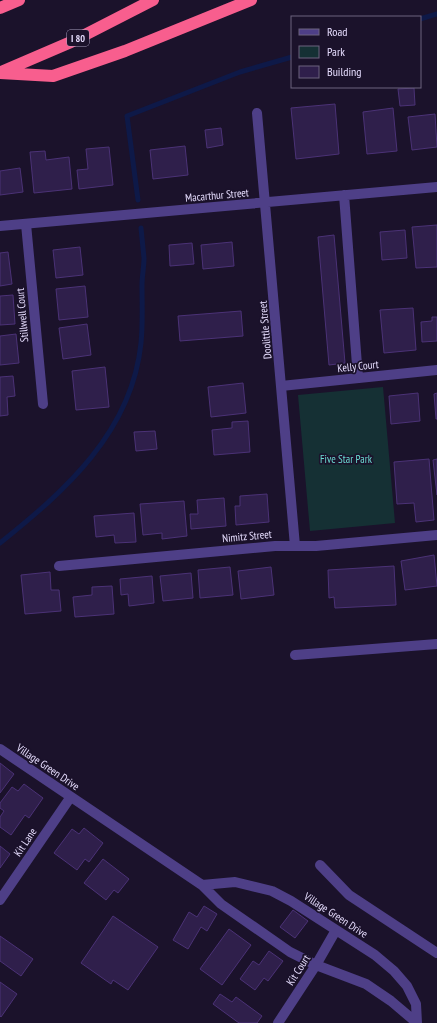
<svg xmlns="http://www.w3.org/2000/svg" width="437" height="1023" font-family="'PT Sans Narrow',sans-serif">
<rect width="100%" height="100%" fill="#1b122b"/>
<!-- green -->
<path fill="#153034" d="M383,387l12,136 -85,8 -12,-136z"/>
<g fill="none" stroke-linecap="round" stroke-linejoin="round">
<!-- stream -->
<path stroke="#0e1948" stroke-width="5" d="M420,19l17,-5
M138,200l-11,-84 113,-44 52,-15
M0,543c65,-52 132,-111 141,-200 2,-19 1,-38 1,-58 0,-9 2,-18 2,-27 -1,-10 -2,-20 -3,-30"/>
</g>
<!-- building -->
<path fill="#2f1f4b" stroke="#4b3276" d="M414,88l1,17 -15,1 -2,-17z
M335,104l4,50 -43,5 -5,-51z
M393,108l4,43 -30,3 -4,-42z
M435,114l2,33 -25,3 -4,-33z
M221,128l2,17 -16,3 -2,-18z
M185,146l3,29 -35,4 -3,-29z
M109,147l4,38 -34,4 -2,-19 11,-1 -2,-20z
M45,151l1,9 23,-3 3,32 -38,4 -4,-41z
M20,168l3,24 -23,3v-24z
M437,225v42l-21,1 -4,-41z
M405,230l2,28 -25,2 -2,-28z
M334,235l11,128 -16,2 -11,-128z
M232,242l2,24 -31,3 -2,-24z
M192,243l2,21 -24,2 -1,-21z
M80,247l3,28 -27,3 -3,-28z
M8,252l4,32 -12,2v-33z
M85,286l3,31 -29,3 -3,-31z
M13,295l2,29 -15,1v-29z
M413,308l3,42 -32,3 -4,-43z
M241,311l2,25 -63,5 -2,-25z
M432,317h5v24l-15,1 -1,-20 11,-1z
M87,324l4,31 -28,4 -4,-31z
M16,334l3,29 -19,2v-29z
M105,367l4,40 -33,3 -4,-39z
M13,376l2,20 -8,1 1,18 -8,1v-39z
M243,383l3,30 -35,4 -3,-30z
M418,393l2,28 -29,3 -2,-28z
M437,393v26h-1l-2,-25z
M248,421l2,31 -36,3 -2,-25 20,-2v-6z
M155,431l2,18 -21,2 -2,-19z
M429,459l5,61 -18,2 -2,-19 -17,1 -3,-42z
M437,459v36l-4,-35z
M267,494l2,28 -33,3 -1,-19h5v-10z
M224,498l2,28 -35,3 -1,-15h8l-1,-14z
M184,501l3,35 -25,3v-6l-19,2 -3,-31z
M134,513l2,29 -21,1 -1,-8 -18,2 -2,-21z
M434,555l3,31 -32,4 -4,-29z
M394,566l2,39 -61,3 -1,-11 -5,1 -1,-28z
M230,567l3,28 -33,3 -2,-28z
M271,567l3,28 -33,4 -3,-28z
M50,572l1,18h8l2,21 -36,3 -4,-39z
M191,573l2,25 -30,3 -3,-25z
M152,576l2,27 -25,3 -1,-12 -7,1 -1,-16z
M112,586l2,28 -39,3 -2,-20 19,-2v-8z
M0,763l14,11 -14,19z
M24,784l19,14 -14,20 -4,-3 -14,20 -11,-8v-10l4,-6 -4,-3v-5l12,-16 6,4z
M84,828l19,15 -14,19 -4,-3 -8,11 -23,-17 18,-24 7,5z
M0,846l10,8 -10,14z
M103,859l26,20 -11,14 -4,-3 -8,10 -22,-17z
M204,906l13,8 -10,17 -6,-4 -13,22 -15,-9 16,-28 8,5z
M293,910l15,11 -13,17 -15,-11z
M113,916l45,31 -30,43 -15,-10 -2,4 -30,-21z
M229,929l22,16 -29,40 -22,-16z
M0,936l33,23 -12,17 -21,-15z
M269,951l14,10 -15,20 -4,-3 -9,12 -15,-11 13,-18 6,4z
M0,982l17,12 -16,23 -1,-1z
M220,994l12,8 4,-5 26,19 -5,7h-18l-26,-19z"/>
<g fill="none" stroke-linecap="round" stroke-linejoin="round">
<!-- minor -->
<path stroke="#4e3f87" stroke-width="10" d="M257,113l38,433
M344,195l14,183
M26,224l17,180
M0,226l437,-39
M281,386l156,-16
M59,566l216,-20h41l121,-11
M295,655l142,-11
M0,749l202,136 19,19 69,48 26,13 50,19 25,17 26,22
M320,865l29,30 88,58
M202,885l33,-3 37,9 19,10 84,54 19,16 13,15 9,18 1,19
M0,900l70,-102
M278,1023l38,-58 20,-35"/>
<!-- highway -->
<path stroke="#f85e8e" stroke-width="12" d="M0,8l19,-8
M1,72l70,-30 82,-42
M0,73l53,3 72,-25 126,-51"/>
</g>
<g text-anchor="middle" stroke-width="3.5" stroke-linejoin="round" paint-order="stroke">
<!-- shield labels -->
<rect fill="#1b122b" stroke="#a9a0bf" stroke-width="1" x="67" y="30" width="22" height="16" rx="3"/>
<g font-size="10" font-weight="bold" fill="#e6ddfe">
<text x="78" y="42">I 80</text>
</g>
<!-- street labels -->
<g font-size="11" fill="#e6ddfe" stroke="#1b122b">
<text transform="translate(217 195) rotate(-5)" y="4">Macarthur Street</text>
<text transform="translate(22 315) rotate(-95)" y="4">Stillwell Court</text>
<text transform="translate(265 330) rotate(-95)" y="4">Doolittle Street</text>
<text transform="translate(358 366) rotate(-6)" y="4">Kelly Court</text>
<text transform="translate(247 536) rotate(-5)" y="4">Nimitz Street</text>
<text transform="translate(48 767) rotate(34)" y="4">Village Green Drive</text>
<text transform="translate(25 842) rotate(-56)" y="4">Kit Lane</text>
<text transform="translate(336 915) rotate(33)" y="4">Village Green Drive</text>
<text transform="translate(298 970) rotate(-57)" y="4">Kit Court</text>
</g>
<!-- park labels -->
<g font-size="11" fill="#6bdcd3" stroke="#1b122b">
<text x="346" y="463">Five Star Park</text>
</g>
</g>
<!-- legend -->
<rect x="291" y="16" width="130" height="72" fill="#1b122b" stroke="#6c637f"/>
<rect x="299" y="29" width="20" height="6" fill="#4e3f87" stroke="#6c637f"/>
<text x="327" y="36" font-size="12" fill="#e6ddfe">Road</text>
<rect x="299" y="46" width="20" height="12" fill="#153034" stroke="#6c637f"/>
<text x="327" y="56" font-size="12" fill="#e6ddfe">Park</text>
<rect x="299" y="66" width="20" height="12" fill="#2f1f4b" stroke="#6c637f"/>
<text x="327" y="76" font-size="12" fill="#e6ddfe">Building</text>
</svg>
